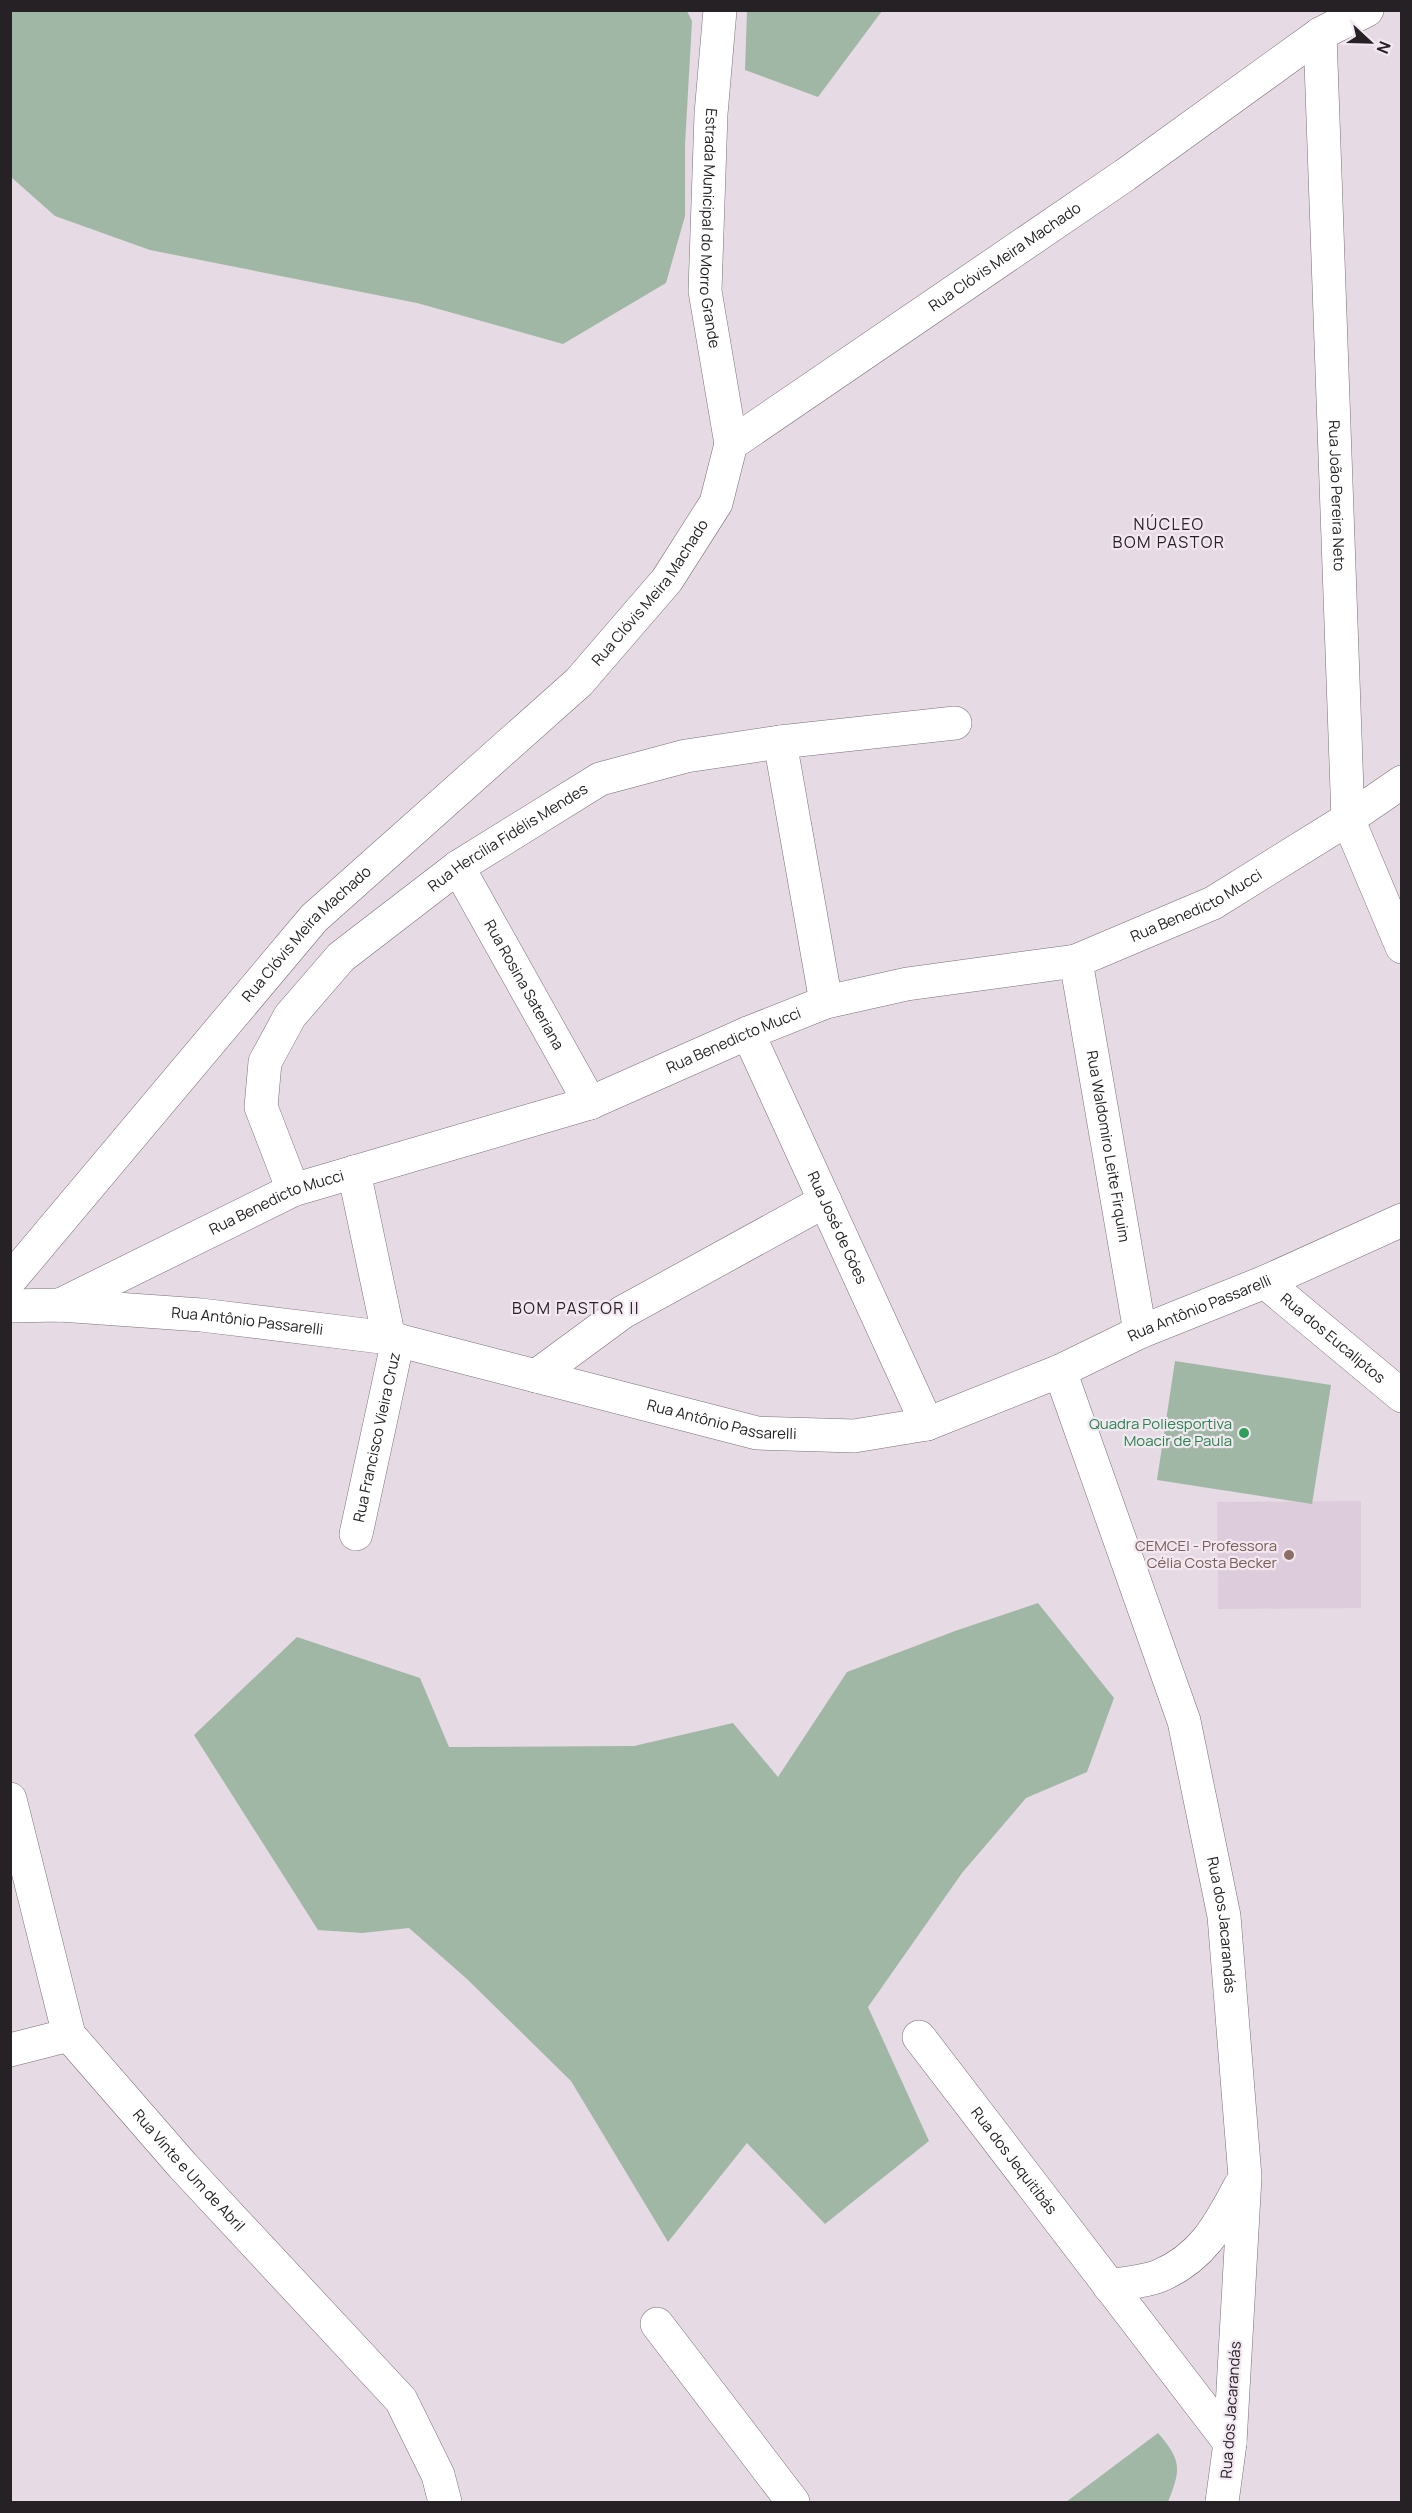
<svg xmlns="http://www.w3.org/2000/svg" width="1412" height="2513" font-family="Manrope,sans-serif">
<rect width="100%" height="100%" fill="#e6dae4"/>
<!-- built -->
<path fill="#ddccdb" d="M1361,1501v107l-143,1 -1,-107z"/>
<!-- green -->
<path fill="#a1b7a5" d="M687,11l5,10 -7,124v71l-19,67 -103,61 -146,-41 -267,-53 -95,-34 -44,-39v-166z
M747,11v-1l135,1 -64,86 -73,-27z
M1175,1361l156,24 -19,119 -155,-24z
M1038,1603l76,95 -27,74 -61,26 -64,75 -94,134 61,134 -104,83 -78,-81 -79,99 -97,-161 -104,-102 -58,-51 -47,5 -44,-3 -124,-195 103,-98 123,41 29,69 185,-1 99,-23 45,54 69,-105 108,-41z
M1158,2433c24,28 23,36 10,69h-102z"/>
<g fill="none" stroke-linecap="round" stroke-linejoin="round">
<defs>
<g id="minor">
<path id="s1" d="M720,10l-9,104 -6,177 26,153"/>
<path id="s2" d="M1320,34l28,785 54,128"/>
<path d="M780,742l46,260"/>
<path id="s3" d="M458,867l132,236"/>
<path id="s4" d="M1076,961l64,371"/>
<path id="s5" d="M748,1033l179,391"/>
<path d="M354,1172l35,166"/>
<path id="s6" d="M293,1190l-32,-83 4,-45 25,-46 51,-59 117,-90 142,-88 86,-23 94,-14 175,-19"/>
<path id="s7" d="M10,1280l304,-362 265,-236 88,-102 49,-77 15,-59 394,-269 195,-141 47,-24"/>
<path id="s8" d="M1265,1282l137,114"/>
<path id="s9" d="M60,1305l233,-115 297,-87 158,-70 78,-31 81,-18 169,-23 137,-58 135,-84 54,-37"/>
<path id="s10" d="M10,1306l50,-1 141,10 188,23 368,95 97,3 73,-12 133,-53 80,-39 125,-50 137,-62"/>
<path id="s11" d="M1060,1371l124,350 40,195 21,261 -15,266 -8,59"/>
<path d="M536,1376l87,-64 202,-111"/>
<path id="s12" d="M356,1534l42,-194"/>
<path id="s13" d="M10,1799l59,236 114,131 218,234 37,75 7,27"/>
<path id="s14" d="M919,2037l311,406"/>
<path d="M10,2050l59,-15"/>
<path d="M1109,2286c16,-3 35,-4 50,-10 43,-18 60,-50 81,-90"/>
<path d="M657,2324l136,178"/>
</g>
</defs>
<!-- minor casing -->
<use href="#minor" stroke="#796f78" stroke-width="34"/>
<!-- minor -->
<use href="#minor" stroke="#fff" stroke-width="33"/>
</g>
<!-- markers -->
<circle fill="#2e9e5b" stroke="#f3e8f2" stroke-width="2" cx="1244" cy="1433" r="6"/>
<circle fill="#8d6e63" stroke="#f3e8f2" stroke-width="2" cx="1289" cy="1555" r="6"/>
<g text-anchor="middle" stroke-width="4.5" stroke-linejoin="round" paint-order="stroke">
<!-- street labels -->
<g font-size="15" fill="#252125" stroke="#f3e8f2">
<text dy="5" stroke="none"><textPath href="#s1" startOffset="219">Estrada Municipal do Morro Grande</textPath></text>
<text dy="5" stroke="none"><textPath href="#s7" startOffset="1446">Rua Clóvis Meira Machado</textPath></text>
<text dy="5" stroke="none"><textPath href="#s2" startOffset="462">Rua João Pereira Neto</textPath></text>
<text dy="5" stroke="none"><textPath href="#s7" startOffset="942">Rua Clóvis Meira Machado</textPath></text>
<text dy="5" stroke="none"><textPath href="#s6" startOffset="470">Rua Hercília Fidélis Mendes</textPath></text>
<text dy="5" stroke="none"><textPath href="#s9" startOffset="1212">Rua Benedicto Mucci</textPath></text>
<text dy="5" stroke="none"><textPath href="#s7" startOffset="456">Rua Clóvis Meira Machado</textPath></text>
<text dy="5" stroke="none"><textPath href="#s3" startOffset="135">Rua Rosina Sateriana</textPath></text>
<text dy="5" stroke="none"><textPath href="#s9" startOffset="726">Rua Benedicto Mucci</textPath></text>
<text dy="5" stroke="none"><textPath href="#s4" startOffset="188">Rua Waldomiro Leite Firquim</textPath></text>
<text dy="5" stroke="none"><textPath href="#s9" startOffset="240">Rua Benedicto Mucci</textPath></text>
<text dy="5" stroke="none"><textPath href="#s5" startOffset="214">Rua José de Góes</textPath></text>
<text dy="5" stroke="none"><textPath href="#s10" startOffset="1228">Rua Antônio Passarelli</textPath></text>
<text dy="5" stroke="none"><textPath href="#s10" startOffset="238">Rua Antônio Passarelli</textPath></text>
<text dy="5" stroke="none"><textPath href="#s8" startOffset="88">Rua dos Eucaliptos</textPath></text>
<text dy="5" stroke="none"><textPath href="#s10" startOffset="724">Rua Antônio Passarelli</textPath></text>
<text dy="5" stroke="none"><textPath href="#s12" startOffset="99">Rua Francisco Vieira Cruz</textPath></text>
<text dy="5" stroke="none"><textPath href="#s11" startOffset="579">Rua dos Jacarandás</textPath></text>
<text dy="5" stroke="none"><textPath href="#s14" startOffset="156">Rua dos Jequitibás</textPath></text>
<text dy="5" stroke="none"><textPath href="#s13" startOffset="424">Rua Vinte e Um de Abril</textPath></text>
<text transform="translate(1231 2410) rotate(-86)" y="5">Rua dos Jacarandás</text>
</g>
<!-- leisure labels -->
<g font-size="15" fill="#27864d" stroke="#f3e8f2" text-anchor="end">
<text x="1232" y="1429">Quadra Poliesportiva<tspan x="1232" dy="17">Moacir de Paula</tspan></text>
</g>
<!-- education labels -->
<g font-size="15" fill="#785e54" stroke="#f3e8f2" text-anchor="end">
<text x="1277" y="1551">CEMCEI - Professora<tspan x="1277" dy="17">Célia Costa Becker</tspan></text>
</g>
<!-- neighbourhood labels -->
<g font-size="16" letter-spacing="1.5" fill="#252125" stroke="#f3e8f2">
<text x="1169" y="530">NÚCLEO<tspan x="1169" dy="18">BOM PASTOR</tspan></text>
<text x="576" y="1314">BOM PASTOR II</text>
</g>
</g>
<!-- border -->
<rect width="1412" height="2513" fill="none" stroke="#252125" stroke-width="24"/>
<!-- north arrow -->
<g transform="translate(1370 42) rotate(112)" stroke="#f3e8f2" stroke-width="4.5" paint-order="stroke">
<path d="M0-4.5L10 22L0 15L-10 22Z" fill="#252125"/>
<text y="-9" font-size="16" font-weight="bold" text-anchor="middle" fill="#252125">N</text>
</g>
</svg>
